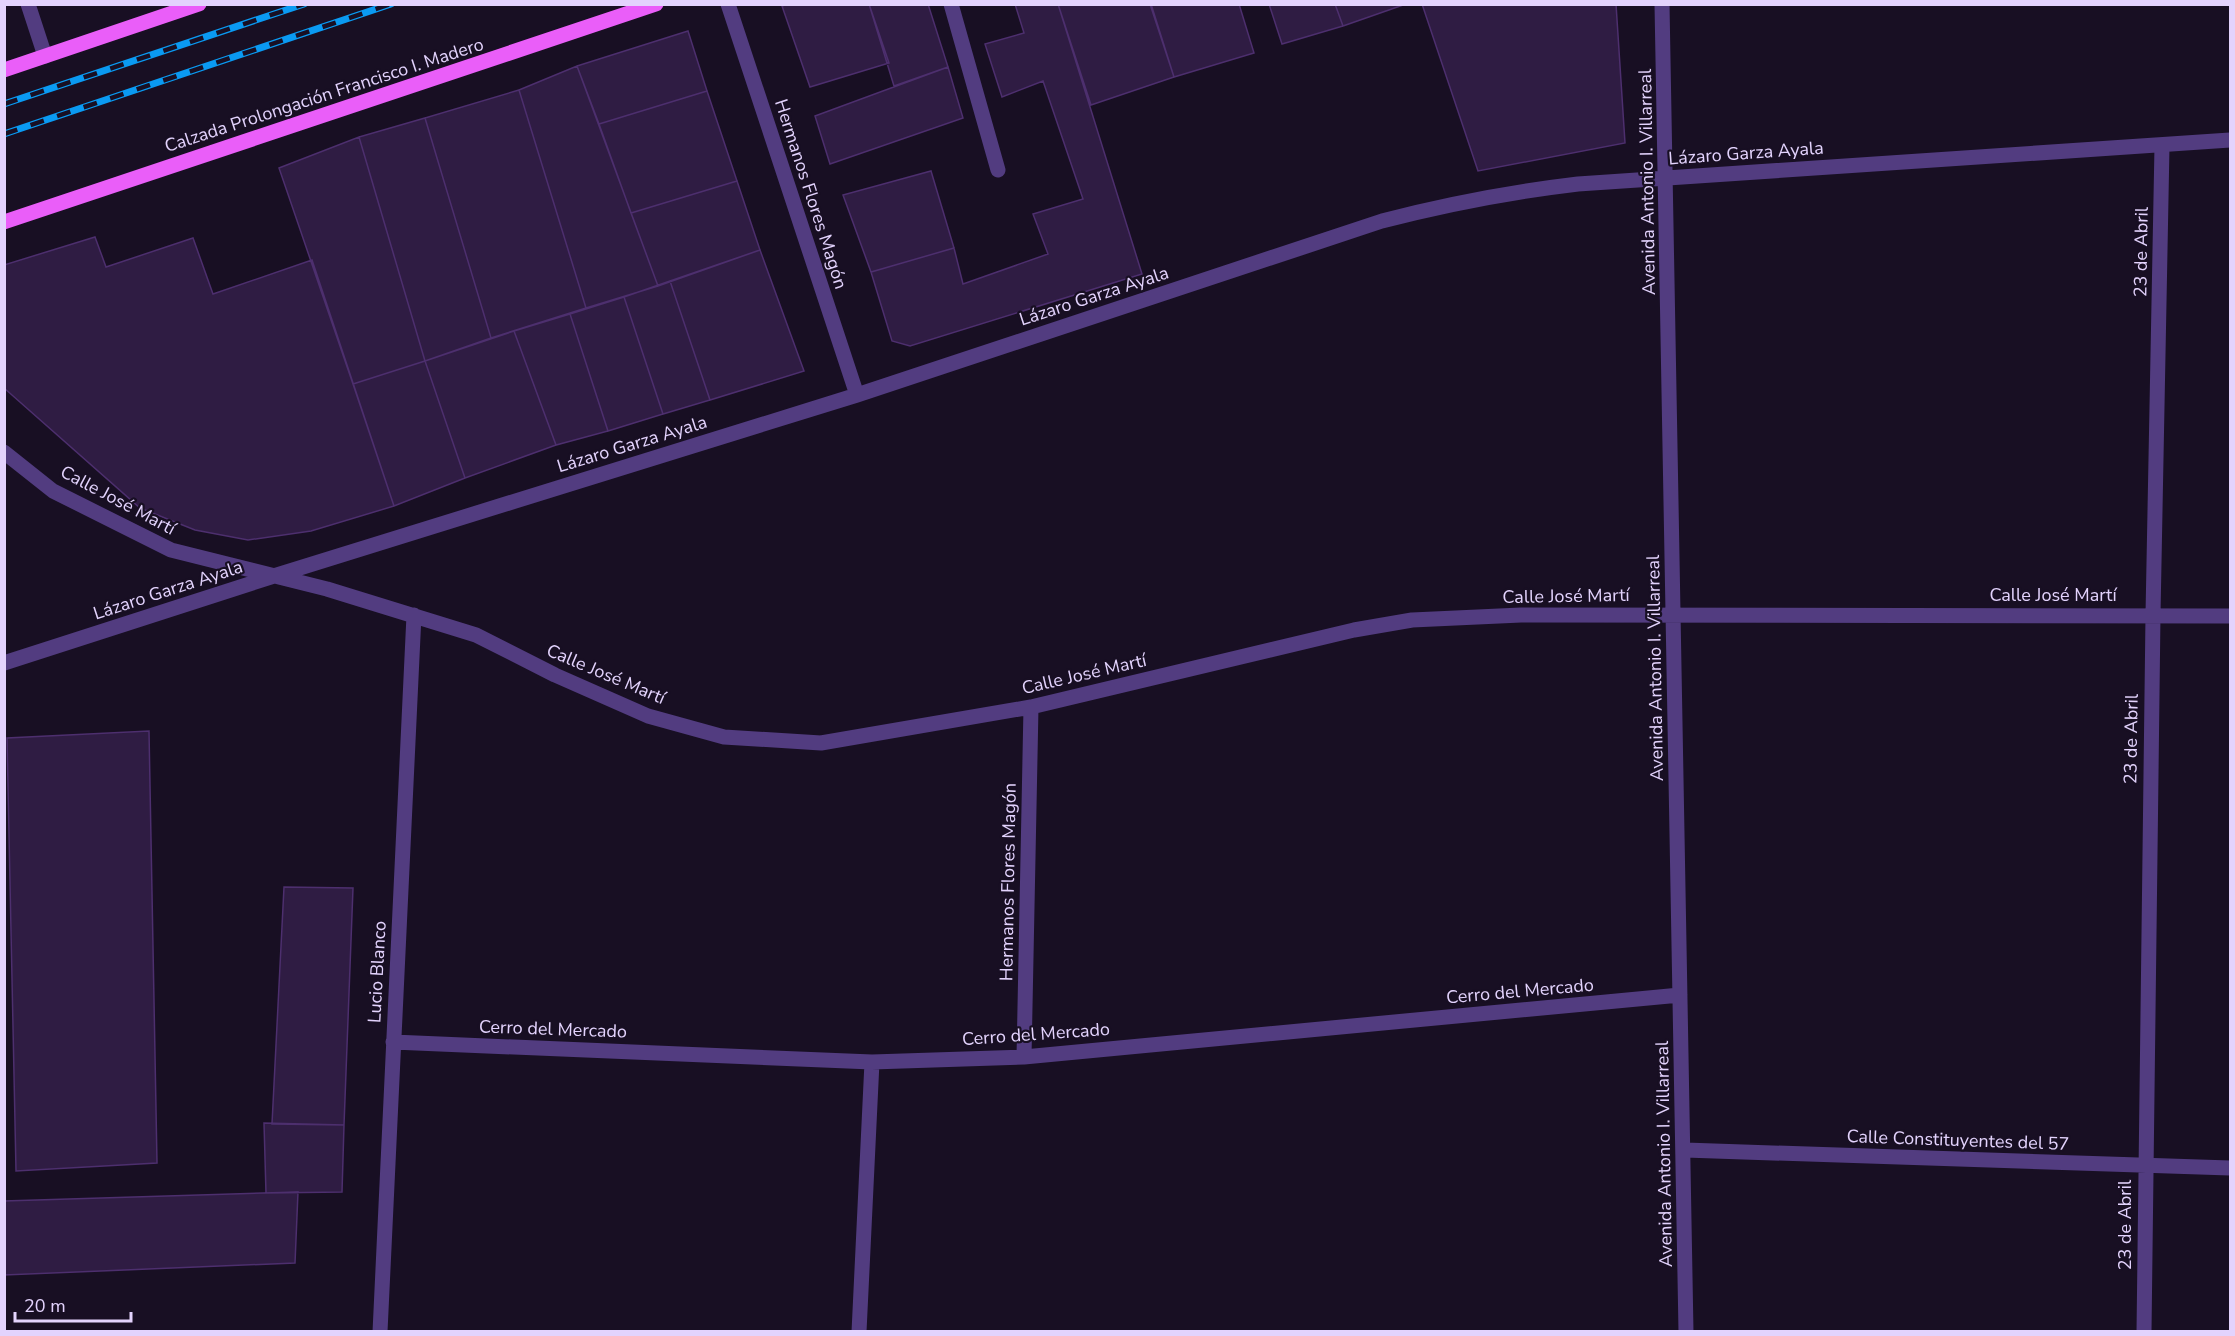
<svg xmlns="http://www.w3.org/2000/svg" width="2235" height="1336" font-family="'Nunito Sans',sans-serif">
<rect width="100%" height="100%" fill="#180f23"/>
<!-- building -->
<path fill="#2f1c43" stroke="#4d2f6e" stroke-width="1.5" d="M788,4h81l20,59 -79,24 -28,-81z
M869,4h59l20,63 -54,19z
M1015,4h43l84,270 -232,72 -18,-5 -21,-69 83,-24 9,36 85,-30 -15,-40 50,-15 -40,-118 -41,16 -17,-53 39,-11z
M1058,4h92l24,73 -83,28z
M1151,4h88l15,49 -80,24z
M1269,4h66l8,22 -61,18z
M1335,4h71l-63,22z
M1422,4h194l9,139 -147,28z
M688,31l19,60 -108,33 -22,-58z
M577,66l81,220 -72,22 -67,-218z
M948,67l15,51 -133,46 -15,-48z
M519,90l67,218 -95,30 -66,-220z
M707,91l30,90 -106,32 -32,-89z
M425,118l66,220 -66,23 -66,-224z
M359,137l66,224 -72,23 -74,-216z
M931,171l23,77 -83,24 -28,-77z
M737,181l23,69 -102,36 -27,-73z
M95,237l11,30 87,-29 20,56 99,-34 82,246 -83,25 -63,9 -53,-10 -55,-22 -136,-120v-123z
M760,250l44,121 -94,29 -40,-119z
M670,281l40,119 -47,14 -39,-117z
M624,297l39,117 -55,17 -38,-117z
M570,314l38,117 -52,14 -42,-114z
M514,331l42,114 -91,33 -40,-117z
M425,361l40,117 -71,28 -41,-122z
M149,731l8,432 -141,8 -9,-433z
M284,887l69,1 -9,237 -72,-1z
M264,1123l80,2 -2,67 -76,1z
M298,1192l-3,71 -291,12v-74z"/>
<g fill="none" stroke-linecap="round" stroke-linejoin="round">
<!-- minor -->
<path stroke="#523c80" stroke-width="15" d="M28,4l17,52
M728,4l129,391
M951,4l47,166
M1662,4l24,1328
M4,452l49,39 118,59 156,39 149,46 79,40 93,41 76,21 97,6 210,-36 323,-77 58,-10 109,-5 709,1
M4,663l273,-88 580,-180 525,-174c66,-17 128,-29 196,-37l652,-44
M393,1042l479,20 152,-5 656,-62
M1024,1057l7,-350
M1685,1150l545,18
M380,1332l34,-717
M859,1332l13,-270
M2144,1332l9,-717 9,-469"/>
<!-- major -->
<path stroke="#ea5ef9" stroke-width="15" d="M4,70l195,-66
M4,222l652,-218"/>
<defs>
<path id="rail" d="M4,104l300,-100
M4,134l387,-130"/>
</defs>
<!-- rail casing -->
<use href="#rail" stroke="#0a9af2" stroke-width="7"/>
<!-- rail -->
<use href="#rail" stroke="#180f23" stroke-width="4.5" stroke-dasharray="14" stroke-linecap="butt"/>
</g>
<g text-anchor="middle" stroke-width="4.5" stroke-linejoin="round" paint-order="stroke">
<!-- street labels -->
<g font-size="18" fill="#e3d3fd" stroke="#180f23">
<text transform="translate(324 95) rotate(-18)" y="6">Calzada Prolongación Francisco I. Madero</text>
<text transform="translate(1746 153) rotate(-4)" y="6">Lázaro Garza Ayala</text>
<text transform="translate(1647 182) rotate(-91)" y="6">Avenida Antonio I. Villarreal</text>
<text transform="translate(811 194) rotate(72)" y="6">Hermanos Flores Magón</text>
<text transform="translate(2141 252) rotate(-89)" y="6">23 de Abril</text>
<text transform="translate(1094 296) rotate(-18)" y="6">Lázaro Garza Ayala</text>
<text transform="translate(632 444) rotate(-17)" y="6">Lázaro Garza Ayala</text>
<text transform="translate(118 500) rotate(28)" y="6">Calle José Martí</text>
<text transform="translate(168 590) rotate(-18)" y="6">Lázaro Garza Ayala</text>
<text x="2053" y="601">Calle José Martí</text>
<text transform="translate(1566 596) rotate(-1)" y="6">Calle José Martí</text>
<text transform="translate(1655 668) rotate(-91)" y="6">Avenida Antonio I. Villarreal</text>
<text transform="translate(606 674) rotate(23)" y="6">Calle José Martí</text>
<text transform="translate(1084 674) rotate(-13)" y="6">Calle José Martí</text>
<text transform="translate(2131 739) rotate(-89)" y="6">23 de Abril</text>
<text transform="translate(1008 882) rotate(-89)" y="6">Hermanos Flores Magón</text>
<text transform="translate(377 972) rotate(-87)" y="6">Lucio Blanco</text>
<text transform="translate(1520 991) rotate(-5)" y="6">Cerro del Mercado</text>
<text transform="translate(553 1029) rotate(2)" y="6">Cerro del Mercado</text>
<text transform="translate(1036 1034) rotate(-4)" y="6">Cerro del Mercado</text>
<text transform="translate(1958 1140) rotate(2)" y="6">Calle Constituyentes del 57</text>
<text transform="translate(1664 1154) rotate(-91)" y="6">Avenida Antonio I. Villarreal</text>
<text transform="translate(2125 1225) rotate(-90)" y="6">23 de Abril</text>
</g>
</g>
<!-- border -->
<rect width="2235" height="1336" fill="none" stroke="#e3d3fd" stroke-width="12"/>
<!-- scale -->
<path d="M15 1312v9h116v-9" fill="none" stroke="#e3d3fd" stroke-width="3"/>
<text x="24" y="1312" font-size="18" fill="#e3d3fd" stroke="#180f23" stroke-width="4.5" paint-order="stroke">20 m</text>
</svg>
